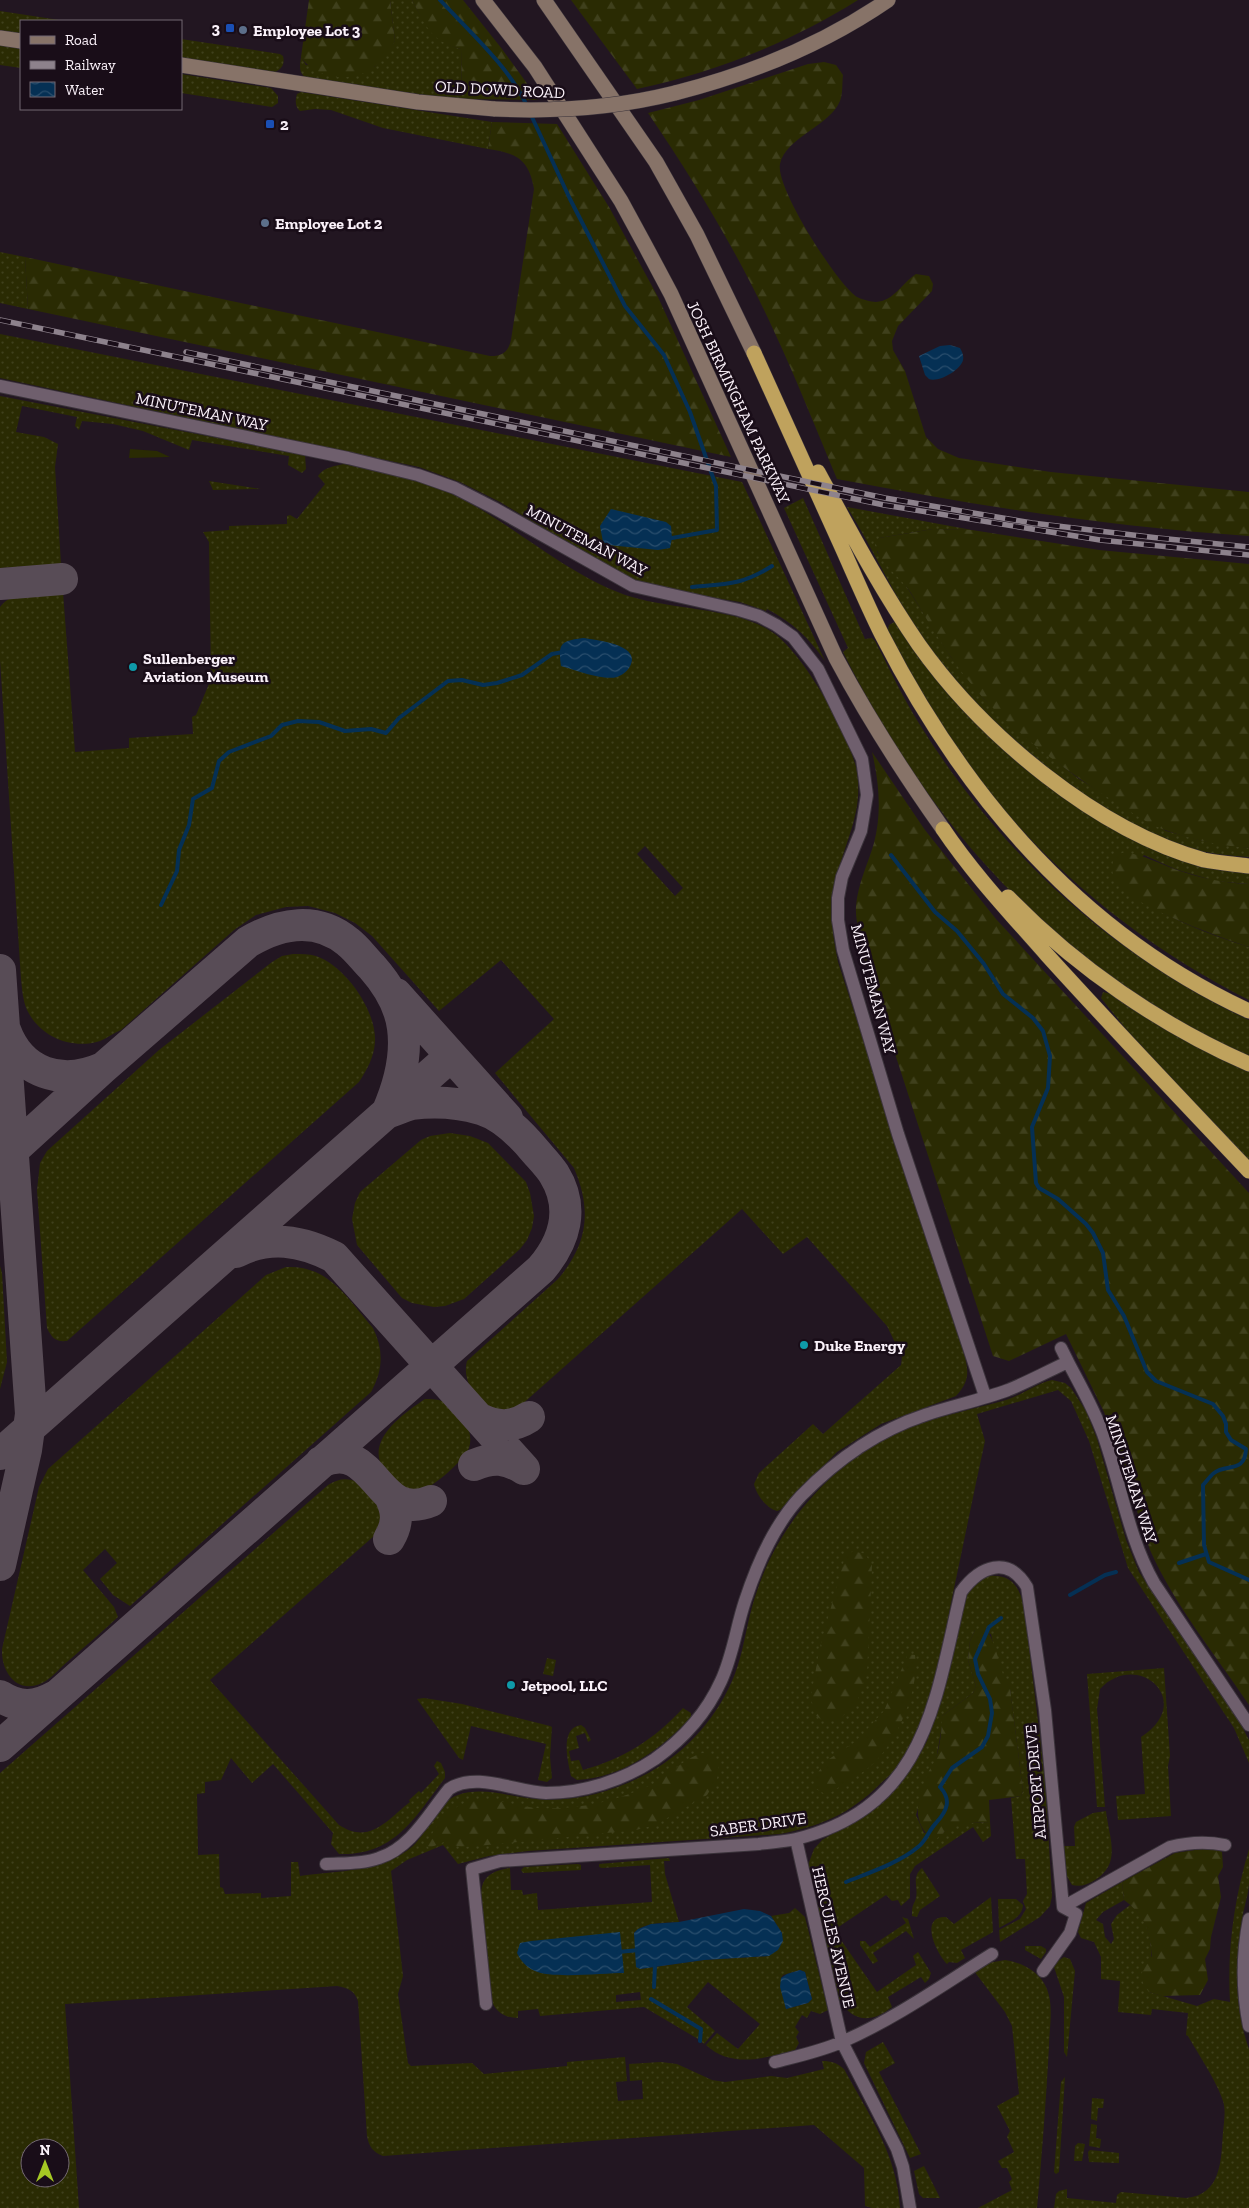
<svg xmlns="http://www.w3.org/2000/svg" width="1249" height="2208" font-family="'Zilla Slab',serif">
<defs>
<pattern id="grass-dots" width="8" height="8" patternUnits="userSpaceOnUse" patternTransform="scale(1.25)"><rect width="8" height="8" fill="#2a2b03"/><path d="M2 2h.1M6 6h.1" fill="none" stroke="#3f401c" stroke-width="1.8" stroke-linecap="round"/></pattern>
<pattern id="forest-firs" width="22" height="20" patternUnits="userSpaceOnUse" patternTransform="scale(1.25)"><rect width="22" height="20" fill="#2a2b03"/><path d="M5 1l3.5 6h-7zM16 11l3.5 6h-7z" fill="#3f401c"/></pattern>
<pattern id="water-waves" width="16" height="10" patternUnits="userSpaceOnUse" patternTransform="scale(1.25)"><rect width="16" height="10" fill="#053054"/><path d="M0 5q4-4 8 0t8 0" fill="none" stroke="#2a4e6d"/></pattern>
</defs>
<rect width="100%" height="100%" fill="#221621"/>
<!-- grass -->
<path fill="url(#grass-dots)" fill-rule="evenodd" d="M390,0h22c12,22 24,43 49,49l1,50h-9l-147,-21c-8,-6 -6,-13 -5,-21l5,8 68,2 21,-26z
M0,11l66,10h-45v13l-21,-3z
M181,39l99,15 3,2c2,8 -1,13 -8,16l-94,-13z
M0,45l21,4v19l-21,-3z
M181,74l90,14 7,8v7l-6,4 -91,-14z
M301,92l191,30 -4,27 -105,-21 -52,-18 -16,-1 -15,2c-5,-4 -5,-11 -3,-17z
M0,252l25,5 3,52 -28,-6z
M0,334l742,148 83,179c-16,-23 -33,-39 -58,-52l-1,2 -26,-9 -79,-13 -27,-7 -134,-80 -40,-20 -41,-15 -419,-89z
M0,396l305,59 1,14 -4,4 -14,-8 1,-9 -97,-16 -3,10 -46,-19 -30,-7 -31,-3 -3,9 -4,-4 2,-9 -55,-11 -6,26 28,5 14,7 -3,23 6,97 -61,4z
M344,464c38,9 77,15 112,32 58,28 114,82 176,101 43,13 108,11 143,37 30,23 72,97 81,133 9,44 -11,73 -20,113 -7,28 -4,54 2,82l124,383c5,22 11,33 -6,51l-75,28 -44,28 -57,58 -3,1c-11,-3 -21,-17 -23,-27l5,-11 54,-49 10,10 78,-69 1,-8 -15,-31 -80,-89 -24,17 -41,-45 -223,198c-6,3 -11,5 -19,4 -21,-3 -39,-30 -33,-50l91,-82c30,-35 34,-69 16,-111l-79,-95 59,-54 -53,-59 -62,51 -67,-75 -17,-13 -20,-10 -27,-7 -22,1 -30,8 -22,15 -113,100c-7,3 -14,8 -21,11 -28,9 -60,-4 -73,-31 -4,-9 -5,-21 -6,-31l-21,-319v-53c13,-18 43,-14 63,-15l12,160 54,-4v-10l64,-4 -1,-17 4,-2 15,-36 -2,-137 -6,-10 26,-2v-4l58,-2v-8l3,-1 7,4 28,-35 -7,-8c6,-9 17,-10 26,-12zM645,846l38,42 -8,8 -38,-42z
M209,481l52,8 -48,1z
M803,498l62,141 7,-1 3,3c15,29 28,57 45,84 80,128 192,231 329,295v36c-188,-85 -315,-222 -406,-404l5,-4 -64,-140z
M847,507l125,23 -39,-1 -54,9 -2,14 26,29 48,76 33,42 45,41 50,39 87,52 38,10 45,7v9c-19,-1 -37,-3 -56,-8 -95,-27 -216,-130 -271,-211 -28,-42 -48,-88 -75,-131z
M896,621l177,182 176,69v12l-34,-3 -40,-12 -31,-14 -25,31c39,28 84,47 130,61v53c-116,-59 -216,-142 -290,-249 -27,-38 -49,-79 -71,-121l1,-5z
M293,954c8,0 16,0 23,2 30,10 61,56 59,86 -1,15 -8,28 -16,40l-292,259c-12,1 -15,-3 -20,-13l-10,-138 3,-27 7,-12 112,-101 113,-88 10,-6z
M1103,992l8,2 138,76v91l-123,-132 -25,-31z
M450,1133l20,3 18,7 38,39 4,11 4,23 -2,12 -5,12 -7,9 -56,50 -19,7 -11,1 -22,-4 -10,-5 -45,-53 -5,-26 3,-16 5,-11 61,-52 9,-4z
M0,1266l2,7 5,89 -7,27z
M286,1267c43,-2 61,31 87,61 11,22 10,43 -2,64l-241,214 -17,-11 -13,-16 17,-16 -12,-14 -22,21 31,37 4,10c-17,16 -35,31 -52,46 -7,6 -15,16 -24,20 -25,12 -41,-11 -40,-34l37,-162 9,-18 218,-194z
M1052,1380l13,3 6,5 15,23 11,28 29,101 13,32 100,149 10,19v23l-15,-35 -106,-160 -39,-127 -18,-40 -13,-11 -81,24 8,27c-11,50 -21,101 -32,152 -12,59 -21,126 -57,175 -4,6 -11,11 -16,16 -30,30 -59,42 -100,50l-252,17 -39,5 -31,8 -15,-19 -36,15 -16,11 12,105 -5,18 10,69 3,3 61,-3 12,11 83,-8v-4l58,-5 2,24 -11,1 2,19 25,-2 -1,-19 -12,1 -1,-17 32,-2 16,2 35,16 13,2 46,-6 16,2 37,-9 -2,-8c10,0 15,2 22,8 25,46 53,85 56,139h-28l-7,-2 -1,-38 -50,-43 -431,31c-10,-4 -14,-9 -16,-20l-9,-135c-4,-11 -10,-13 -21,-15l-272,18 14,204h-79v-435l328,-288c24,-16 44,4 55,26l-1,9 -8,16 -164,144 129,145c31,20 48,-5 71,-23l-1,-2 10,-9 2,2 18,-19 -5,-8 3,-5 4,2 4,9v6c-30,39 -50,78 -106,76l-8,-10 2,-11 -60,-69 -21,19 -21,-25 -10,22 -16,2v11l-8,1 1,61 21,-1 1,33 3,1 2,6 36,-1v5l30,-2v-34h7l2,14c36,-5 84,-4 113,-30 15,-14 24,-44 45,-51 22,-8 47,0 69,3 46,7 97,-8 136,-34 36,-24 66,-64 77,-106 6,-22 9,-45 17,-67 24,-73 83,-136 155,-164 30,-12 63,-18 94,-27 16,-5 29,-16 46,-20zM30,2148h30v30h-30z
M425,1399c7,0 13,0 19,3 16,7 31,28 25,46 -4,11 -36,40 -48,42 -3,1 -8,0 -11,0 -9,-2 -15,-9 -21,-15 -30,-30 12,-60 36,-76z
M989,1576c22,-2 30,10 35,30l21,173 7,117 -2,10 -10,11 -40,25 -1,-12 21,-11 6,-10 -3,-8 4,-7 -2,-35h-9l-5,-61 10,-2 2,-5 -13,-102c-12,-17 -15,-36 -19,-55l-16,-4 -5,11 -2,19 8,26 -3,7 -31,23v10l-6,34 -8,14 -12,41 8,18 17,1 11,-8 11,-3 27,-1 1,14 -8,6 -10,-15 -58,39 -5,8v24l-9,8 -3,-6 -6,1 -6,-6 -52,35 43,62 39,-27 -3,-9 5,-4 13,21 -2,6 -4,4 -4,-6 -33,20 4,10c-21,17 -40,15 -53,-8l-23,-96 10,-2 -6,-16 -8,2 -4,-22 6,-16 8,-9 50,-29 17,-14 27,-36 11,-20 14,-39 24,-106 16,-17z
M547,1658l9,2 -3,16 -10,-2z
M1164,1668l6,88 -2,10 3,50 -53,4 -2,-24 29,-2 -4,-57c56,-36 -4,-88 -41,-48l-3,20 8,98h-8l-10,-133z
M424,1698l38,6 88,22 2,1 -2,30 2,21 -5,4 -9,-2 8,-36 -75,-18 -8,34 -4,-2 -42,-59z
M683,1708l8,5v4c-29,32 -70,61 -114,63l-6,-4c-3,-14 -12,-48 10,-51l4,3 6,12 -3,2 -3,-9 -9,3 3,12 -10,3 2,10 8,-1 4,10c40,-11 72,-31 100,-62z
M1106,1811c3,27 16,52 -11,69 -8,5 -15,7 -23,5l-7,-12 -3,-27h13l-1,-19 2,-5 17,-9z
M1249,1849c0,12 0,24 0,35 -1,12 -5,23 -7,35 -7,43 -8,89 7,130v159h-195l2,-14 3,-3 8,-2v9l49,5 1,-8 4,-3 65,6c36,-3 35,-39 37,-66 1,-10 3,-22 0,-31 -6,-19 -24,-46 -35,-65l-2,-1 2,-22 -36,-4 -1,6 -33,-3 2,-31 -19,-2v-22l-7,-15 -13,-4 -3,-6 8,-29 36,-21 2,18 -21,12 -7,8 7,4 2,13 6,7 3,-5 -3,-15 6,-9 13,-10c27,19 22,59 19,87l48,14 17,-7 16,3c-3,-53 4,-102 19,-153z
M669,1858l1,3h-6l1,13 14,48c-15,1 -35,0 -45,11l6,36 64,-9 65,-4 13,-23 -11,-17 18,-3 6,-5 10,9 23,93 -8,4 -9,-3 -4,7 -5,-3 -7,12 4,5 -3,5 3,6 -4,7c-30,8 -63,19 -89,-5l11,-12 21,16 22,-25 -52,-42 -21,25 28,24 -11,13 -2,-2v-13l-50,-31 -1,2 50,30 -3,9 -54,-32 -104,9 -2,-7 -20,2v7c-13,0 -23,-6 -27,-19l-10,-103c0,-20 11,-25 29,-28l1,22h11l1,5 14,-2 1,17 114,-8 -2,-37 -48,3 -3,-1v-3zM800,1970l5,2 7,27 -4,4 -22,6 -5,-31 2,-3zM640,1992l1,8 -25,2v-7z
M578,1864l3,1v5l-58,3 -2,-3 3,-3z
M922,1868l18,28 -20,14 -3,7 -5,-1c0,-8 0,-9 3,-15 5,-12 -5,-23 7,-33z
M991,1897l2,35 -32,18 4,8 -8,5 -8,-1 -2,2c-10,-10 -29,-48 -1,-47l8,7z
M998,1899h18l7,6c-1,13 -14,17 -24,23z
M902,1917l6,2 6,20 -8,-8 -33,22 5,8 -5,3 -13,-19v-4h5l5,6 36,-24z
M1025,1946h16l5,3v3l-5,7 -16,-9z
M1064,1957l6,2 5,12 -8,86 -3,-5v-55l-10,-30 4,-6z
M1005,1960c18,3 34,11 42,29 7,18 2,40 2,58 -3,54 -7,107 -12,161h-59l34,-18 -3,-8 3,-3 -5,-11h-5l-4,-7 16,-9 -7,-15 3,-6 -13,-25 22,-12 -7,-68 -7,-14 -31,-41 14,-8z
M883,2042l12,21 -16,9 42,82 -11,4 -46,-95 2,-11z
M1065,2077l-6,95 -3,2 -2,-2 7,-90z
M1092,2098l12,1 -1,9h-5l-1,13 -6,-2z
M1091,2124l6,1 -1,13 5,1 -1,9 -11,-2z
M1078,2143l7,1 -3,17h-8l1,-15z
M1090,2150l29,3v10l-30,-1 -1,-10z
M924,2166l16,32h-17l-4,-4 -5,-23z"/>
<!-- forest -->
<path fill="url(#forest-firs)" d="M309,0h81l5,41c-6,9 -12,18 -20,25 -21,18 -59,14 -74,-9z
M412,0h51l39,49 37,51 -77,-1 -1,-50c-31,-8 -34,-22 -49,-49z
M571,0h287c-69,43 -142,72 -221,89z
M824,62l12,3 7,10c-1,8 0,19 -3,26 -10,25 -54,36 -60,63 -5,23 57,120 77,133 4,2 14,5 19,5 18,-1 26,-19 40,-28l13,2 4,8 -1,7 -34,35 -6,15 1,9 12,21 21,66 12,12 21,9 92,14 198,20v44c-139,-9 -276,-31 -412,-57 -21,-50 -41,-101 -64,-150 -35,-76 -78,-147 -125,-216l51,-13 109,-36z
M492,122l65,2 52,83 49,90 73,160 -703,-148 -3,-52 465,99c13,0 18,-4 21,-16l23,-151c-5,-30 -18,-36 -46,-40z
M933,529l39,1 127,20 150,14v284c-27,-2 -55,-8 -81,-17 -17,-5 -35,-18 -50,-27 -47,-30 -95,-64 -134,-105 -29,-32 -51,-69 -73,-106 -10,-16 -31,-29 -36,-48l4,-7z
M872,752l53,78 71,89 253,274v512c-34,-51 -74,-99 -99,-155l-46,-138 -38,-78 -57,27 -16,-5 -130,-401c-2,-15 -8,-34 -7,-49 2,-23 12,-42 18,-63 8,-31 5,-61 -2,-91z
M1125,852c21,4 33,11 52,18 24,8 46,13 72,14v63c-27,-9 -120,-42 -133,-65 -5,-8 -4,-17 -2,-26z
M853,1551l12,3 7,11 -5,108 -10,29 -18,18 -16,1 -9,-7 -3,-18 9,-49 25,-90z
M983,1627c16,14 14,43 27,61l13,103 -2,5 -32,4 1,22c-22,1 -40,0 -55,19 -25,-18 -18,-39 -8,-66 2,-6 7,-11 9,-17 4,-13 6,-28 6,-42l31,-23 3,-7 -8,-26 2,-19 5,-11z
M908,1654l7,1c5,33 -17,84 -40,107 -13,13 -33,22 -48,33l-11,-6v-14l10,-14 29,-19 29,-31z
M703,1753l8,2 8,10 -2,14 -10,16 -52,30 -19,5 -159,16 -16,1 -17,-5 -15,6 -2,-2c5,-18 23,-39 41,-44 19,-6 41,2 60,5 20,3 42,1 61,-2 22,-4 46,-12 66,-22 17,-10 29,-25 48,-30z
M1202,1849h14l6,3 1,15 -5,9 3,21 -10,40 -1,12 -5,10 3,21 -8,15 -38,1 -13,-4c-12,-15 -8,-22 3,-36 -3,-26 -6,-40 -28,-56l-2,-18 53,-29z"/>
<!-- garden -->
<path fill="#2a2b03" d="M130,449l27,2 13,6 -41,1z"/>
<!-- water -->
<path fill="url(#water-waves)" d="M950,345l10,3c2,4 4,7 3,12 -2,10 -25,23 -34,19l-4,-4 -6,-19 21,-10z
M611,509l55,13 5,4 1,12 -2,10 -12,2 -50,-5 -5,-3 -3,-16z
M583,638c12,2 56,6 48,26 -2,6 -8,11 -14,13 -13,4 -42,-7 -56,-11 -3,-22 -1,-25 22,-28z
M744,1909l16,2 11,5 11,17 1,8 -5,9 -9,6 -65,4 -64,9 -4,-2 -2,-34 4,-4 13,-5 28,-2z
M620,1932l4,41c-19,0 -73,6 -89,-2 -9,-4 -14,-10 -18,-18l3,-10 11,-2z
M800,1970l5,2 7,27 -4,4 -22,6 -6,-22 1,-9 6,-4z"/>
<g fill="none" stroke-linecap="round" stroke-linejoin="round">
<!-- stream -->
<path stroke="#053054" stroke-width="4" d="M440,0c29,31 70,68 87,106
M531,115l39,84 55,107 39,49 26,57 26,74 1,44 -45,8
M692,587c35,-3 50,-2 80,-21
M891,855l44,57 22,19 27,33 19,30 30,24 10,13 7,25 -2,32 -16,39 4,56 3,5 19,11 28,25 7,9 10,20 5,37 16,26 23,56 9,9 57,23 10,12 3,8v8l5,8 15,9c-1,25 -20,14 -32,24 -4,3 -8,9 -11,12l1,60 5,17 40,18
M161,905l16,-34 2,-21 10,-25 4,-26 19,-11 7,-27 10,-9 42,-16 11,-11 16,-4 21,1 26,9 26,-2 15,4 13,-15 49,-37 14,-1 21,5 14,-2 25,-8 30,-21 11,-2
M1179,1563l27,-9
M1070,1595l35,-20 11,-3
M846,1882c22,-9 53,-19 72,-35 8,-6 11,-17 18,-24 11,-12 16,-23 4,-36l12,-19 30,-21 6,-11 4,-23 -2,-14 -12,-25 -3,-15 14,-32 12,-9
M618,1952l21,-2
M654,1987l1,-23
M651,1999l50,30 -1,12"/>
<!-- taxiway -->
<path stroke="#584c56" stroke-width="32" d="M0,584l62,-5
M0,970l31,444 -5,36 -26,115
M396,994l111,124
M5,1030c16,44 57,56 98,38
M0,1162l103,-94 145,-126c32,-19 69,-26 100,0 9,7 16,17 24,25 15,17 28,37 31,61 4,30 -4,58 -16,85
M236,1252c33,-17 65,-12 98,5l190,212
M480,1419c17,8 32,9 49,-2
M0,1454l451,-398
M321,1462c55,-25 55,62 110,39
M474,1465c19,-8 32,-7 50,4
M389,1539c9,-15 9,-27 1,-43
M0,1696c20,13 36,11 56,0
M0,1746l541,-477c24,-28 34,-61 13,-95 -5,-8 -13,-16 -19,-23 -15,-18 -32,-35 -54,-42 -21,-6 -47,-8 -69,-5 -8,2 -17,6 -25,9"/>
<defs>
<path id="street" d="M0,386l348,72 70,17 37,13 39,20 139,78 106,24 20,6 17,9 17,12 25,32 44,90 5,36 -6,36 -19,46 -4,21v22l5,30 55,184 87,262
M1061,1348l7,14
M796,1839l46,203 55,107 6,18 7,41
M326,1864c17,-1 37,0 53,-6 32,-10 50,-45 70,-69 27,-18 67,3 97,4 38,0 78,-13 109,-34 28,-20 52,-47 66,-78 12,-26 15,-53 24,-80 12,-37 29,-76 56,-105 35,-36 76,-65 124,-81 27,-9 56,-15 83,-25 20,-8 40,-19 60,-28 12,23 26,47 35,72 18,50 25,103 51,149l95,142
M1063,1907l107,-60c19,-5 36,-6 55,-2
M1249,1919c-7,35 -7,72 0,107
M486,2004l-14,-135 28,-8 259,-17c12,-2 25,-2 37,-5 130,-32 139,-138 165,-247 19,-26 47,-37 66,-5l18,123 18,197 13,7 -6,19 -27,38
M775,2062c23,-6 47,-11 69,-21 52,-23 100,-57 148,-87"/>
<path id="secondary" d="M483,0l52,67 86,134 25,46 25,47 165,364c32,60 68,116 107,171
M544,0l112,162 41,73 57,118
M0,38l21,3
M181,65l237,37 77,7
M675,93c75,-19 149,-49 213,-93"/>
<path id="highway" d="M754,353c29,64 58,127 86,190 14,31 27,62 42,92 83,162 200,299 367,376
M818,472c32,59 63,118 101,173 64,90 177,185 285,215 15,3 30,4 45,6
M943,829c31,46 68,85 104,126 66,73 134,144 202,216
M1008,897c68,70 152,128 241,167"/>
</defs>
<!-- street casing -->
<use href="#street" stroke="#3b333b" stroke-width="14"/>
<!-- secondary casing -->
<use href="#secondary" stroke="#3b333b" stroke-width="16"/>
<!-- highway casing -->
<use href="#highway" stroke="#3b333b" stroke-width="16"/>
<!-- street -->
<use href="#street" stroke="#6f5f6d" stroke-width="12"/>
<!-- secondary -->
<use href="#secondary" stroke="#877368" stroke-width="15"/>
<!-- highway -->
<use href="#highway" stroke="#bfa25d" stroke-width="15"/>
<defs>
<path id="rail" d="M0,320l884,185 216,35 149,15
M186,352l699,146 147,25 126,15 91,9"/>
</defs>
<!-- rail casing -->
<use href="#rail" stroke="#8d828c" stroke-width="5.5"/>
<!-- rail -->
<use href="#rail" stroke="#190d18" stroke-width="4" stroke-dasharray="11" stroke-linecap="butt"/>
<defs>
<path id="secondary-bridge" d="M495,109c61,3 120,-1 180,-16"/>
</defs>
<!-- secondary-bridge casing -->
<use href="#secondary-bridge" stroke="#3b333b" stroke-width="16" stroke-linecap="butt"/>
<!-- secondary-bridge -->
<use href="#secondary-bridge" stroke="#877368" stroke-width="15"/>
</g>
<!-- markers -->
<g fill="#1a4fb4" stroke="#190d18" stroke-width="2">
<rect x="225" y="23" width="10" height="10" rx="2.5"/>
<rect x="265" y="119" width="10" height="10" rx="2.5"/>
</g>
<g fill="#5c6f8a" stroke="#190d18" stroke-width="2">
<circle cx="243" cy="30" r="5"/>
<circle cx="265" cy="223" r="5"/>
</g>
<g fill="#0f9aa8" stroke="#190d18" stroke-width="2">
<circle cx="133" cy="667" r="5"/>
<circle cx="804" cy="1345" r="5"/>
<circle cx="511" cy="1685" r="5"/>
</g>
<g text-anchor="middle" stroke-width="5" stroke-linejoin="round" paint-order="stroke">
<!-- poi labels -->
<g font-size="16" font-weight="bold" fill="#faf1f9" stroke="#190d18" text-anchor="start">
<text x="220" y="34" text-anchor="end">3</text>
<text x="253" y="36">Employee Lot 3</text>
<text x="280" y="130">2</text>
<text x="275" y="229">Employee Lot 2</text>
<text x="143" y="664">Sullenberger<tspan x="143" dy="18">Aviation Museum</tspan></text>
<text x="814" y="1351">Duke Energy</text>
<text x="521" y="1691">Jetpool, LLC</text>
</g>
<!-- street labels -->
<g font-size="16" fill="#faf1f9" stroke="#190d18">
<text transform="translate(500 89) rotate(3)" y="6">OLD DOWD ROAD</text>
<text transform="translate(739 402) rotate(65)" y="6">JOSH BIRMINGHAM PARKWAY</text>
<text transform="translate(202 411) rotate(12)" y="6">MINUTEMAN WAY</text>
<text transform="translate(587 540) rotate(28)" y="6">MINUTEMAN WAY</text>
<text transform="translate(874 989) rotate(75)" y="6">MINUTEMAN WAY</text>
<text transform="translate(1132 1479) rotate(72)" y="6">MINUTEMAN WAY</text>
<text transform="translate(1035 1782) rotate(-95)" y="6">AIRPORT DRIVE</text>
<text transform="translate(758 1824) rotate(-8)" y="6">SABER DRIVE</text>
<text transform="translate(834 1937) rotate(77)" y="6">HERCULES AVENUE</text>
</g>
</g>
<!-- legend -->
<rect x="20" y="20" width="162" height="90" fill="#190d18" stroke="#736872"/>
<rect x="30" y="36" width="25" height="8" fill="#877368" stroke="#736872"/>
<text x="65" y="45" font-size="15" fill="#faf1f9">Road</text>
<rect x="30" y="61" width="25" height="8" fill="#8d828c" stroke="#736872"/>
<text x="65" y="70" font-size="15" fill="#faf1f9">Railway</text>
<rect x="30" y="82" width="25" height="15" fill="url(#water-waves)" stroke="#736872"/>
<text x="65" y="95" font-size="15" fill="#faf1f9">Water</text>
<!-- north arrow -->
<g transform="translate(45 2163)"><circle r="24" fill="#190d18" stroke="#736872"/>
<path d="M0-4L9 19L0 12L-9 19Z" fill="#a5c824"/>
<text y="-8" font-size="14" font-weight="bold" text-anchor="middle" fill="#faf1f9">N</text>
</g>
</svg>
